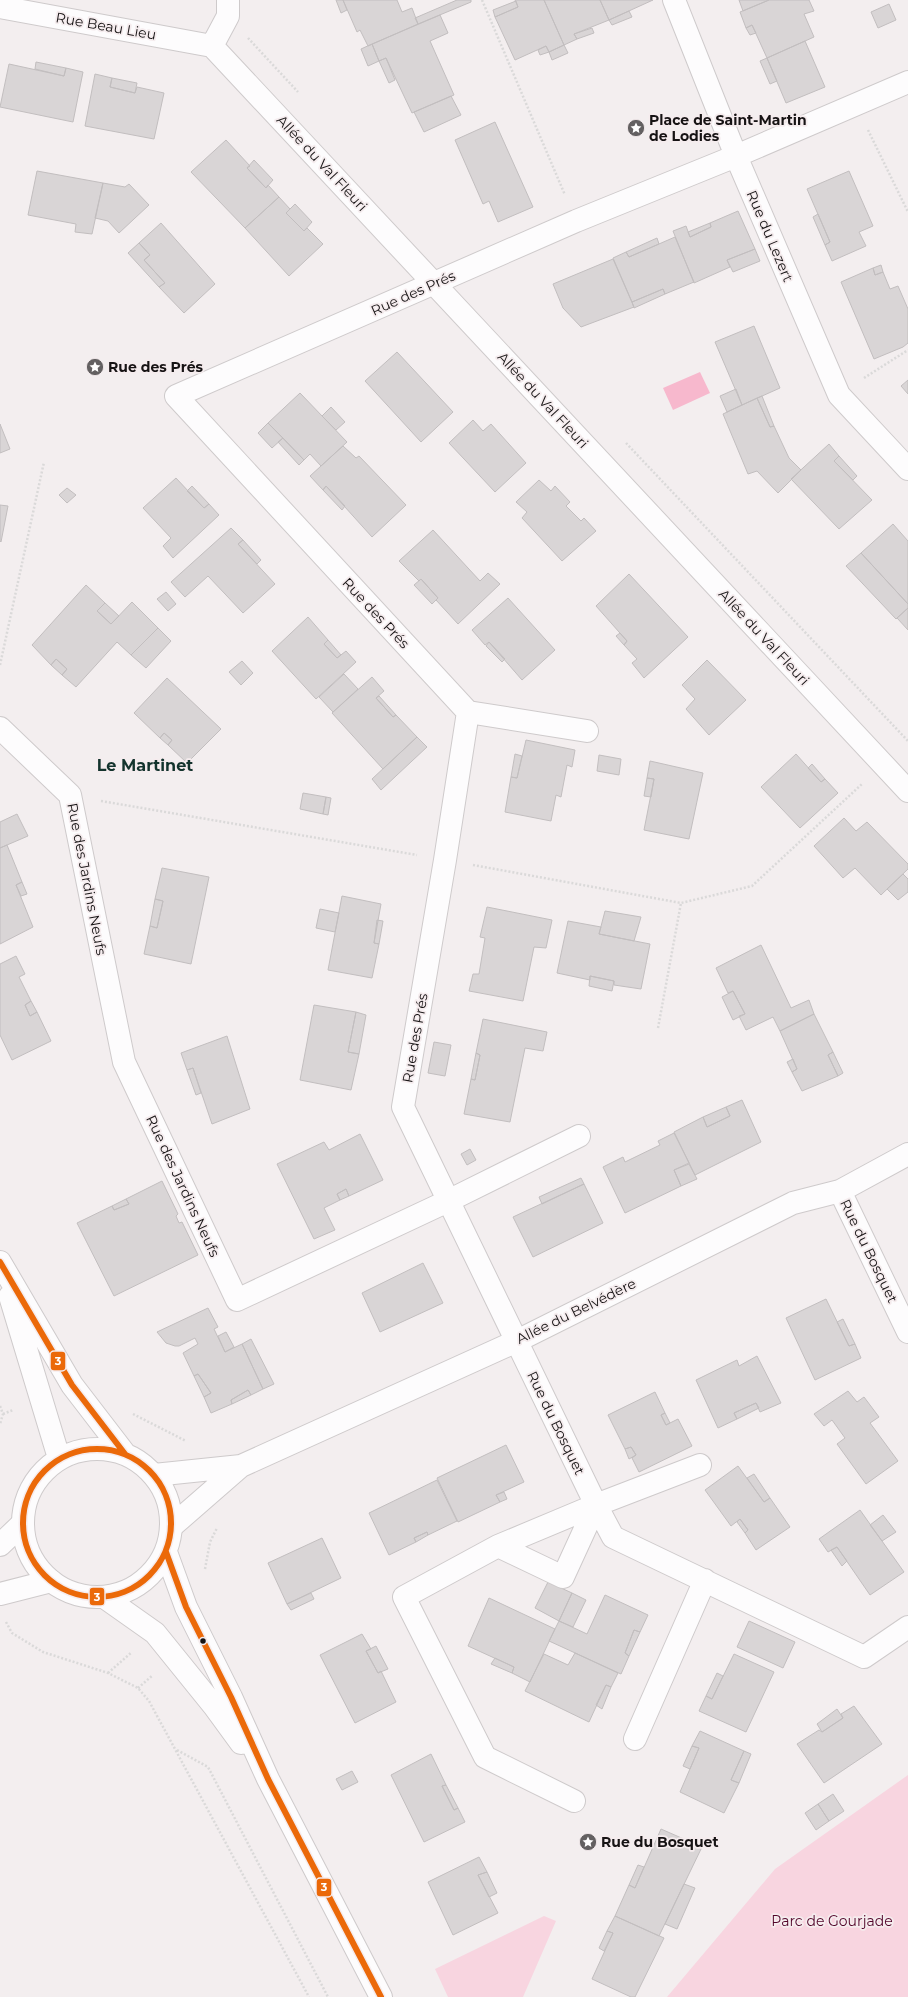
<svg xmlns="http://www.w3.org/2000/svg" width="908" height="1997" font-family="Montserrat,sans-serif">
<rect width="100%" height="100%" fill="#f3eeef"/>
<!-- green -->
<path fill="#f8d5e0" d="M908,1775v222h-241l108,-128z
M544,1916l12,5 -33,76h-75l-13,-28z"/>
<!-- water -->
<path fill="#f7b8cd" d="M700,372l10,21 -37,17 -10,-22z"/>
<!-- building -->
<path fill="#d9d5d6" stroke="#c2bebf" d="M336,0h7l4,10 -6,3z
M343,0h54l5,12 10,-4 6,16 -50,22 -8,-16 -3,2z
M457,0h14v2l-53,22 -3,-6z
M515,0h29l20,45 -15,7 -3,-6 -31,14 -20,-43 23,-10z
M544,0h56l9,20 -35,14 3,5 -13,6z
M600,0h53l-44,20z
M739,0h30l-26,11z
M769,0h40l5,11 -10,3 10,23 -47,21 -15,-33 -6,3 -6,-16z
M516,1l2,6 -23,10 -2,-7z
M889,4l7,16 -18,8 -7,-16z
M629,11l3,6 -20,8 -3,-5z
M440,15l8,18 -18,8 24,54 -42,18 -26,-55 -7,3 -7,-17z
M752,25l4,8 -6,2 -4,-7z
M592,28l2,5 -17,6 -3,-5z
M805,41l20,46 -39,16 -19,-45z
M372,44l7,17 -11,5 -7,-17z
M564,45l4,8 -16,7 -3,-8z
M546,46l3,6 -9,3 -2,-5z
M386,58l9,22 -6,3 -10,-22z
M767,58l10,23 -7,3 -10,-23z
M36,62l30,6 -2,8 -29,-7z
M9,64l55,12 2,-8 17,4 -10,50 -73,-15z
M95,74l17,4 -2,9 25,6 2,-6 27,6 -10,46 -69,-13z
M112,78l25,5 -2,10 -25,-6z
M451,96l10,19 -37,17 -10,-20z
M495,122l38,85 -35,15 -9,-21 -6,3 -28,-64z
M226,140l24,26 -3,2 19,20 2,-3 11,12 -34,31 -54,-56z
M254,160l19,20 -7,8 -19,-20z
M37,171l66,12 -11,51 -17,-2 1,-8 -48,-9z
M849,171l24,55 -14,6 7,14 -34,15 -7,-16 5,-3 -23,-53z
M103,183l22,4 4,-3 20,21 -30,28 -11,-12 -13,-3z
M279,197l11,12 -4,4 18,18 3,-3 16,16 -34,32 -44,-48z
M295,204l17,18 -8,9 -18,-18z
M738,211l17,38 -28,11 3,7 -36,16 -21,-52 13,-5 4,11 21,-10 -1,-4z
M818,214l12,28 -5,3 -12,-28z
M161,223l54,61 -31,29 -25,-26 6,-4 -21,-23 6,-5 -11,-12z
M710,223l1,4 -21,10 -2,-5z
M675,237l19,45 -29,12 -2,-5 -31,13 -19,-44 13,-6 3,5z
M657,238l2,6 -30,13 -3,-5z
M139,243l11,12 -6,5 21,23 -6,4 -31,-34z
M755,249l5,12 -27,11 -6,-12z
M613,259l21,48 -53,20 -18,-19 -10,-24z
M881,265l2,7 -8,3 -2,-7z
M873,268l2,7 8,-3 7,17 8,-3 10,23v34l-5,4 -29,12 -33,-77z
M663,289l2,5 -31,14 -2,-6z
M754,326l26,62 -38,17 -27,-63z
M397,352l56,60 -32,30 -56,-61z
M908,380v14l-7,-8z
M736,389l6,16 -15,7 -7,-16z
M300,393l47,49 -26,24 -11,-12 -6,6 -36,-37z
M762,396l12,30 -4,1 -13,-29z
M757,398l13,29 4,-1 15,32 12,12 -23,23 -21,-22 -9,3 -25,-60z
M331,407l14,15 -9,8 -14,-14z
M473,420l10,11 8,-7 35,39 -31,29 -46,-49z
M268,423l15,15 -11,10 -14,-15z
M0,424l10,25 -10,4z
M283,438l21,22 -5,5 -21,-23z
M829,444l10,12 -5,5 38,39 -33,29 -48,-50z
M343,446l13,12 3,-2 47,49 -34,32 -46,-51 -3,4 -13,-14z
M839,456l18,20 -4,4 -19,-19z
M176,478l28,30 5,-4 10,11 -46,43 -10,-12 8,-8 -28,-30z
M539,480l12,11 4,-5 15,16 -4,4 15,15 3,-3 12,13 -34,30 -40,-43 5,-6 -11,-10z
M192,486l17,18 -5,4 -17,-17z
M326,486l19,20 -3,4 -19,-20z
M67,488l9,7 -9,8 -8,-8z
M0,505l8,1 -7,36 -1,-1z
M893,524l15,17v63l-47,-51z
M231,528l12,12 -5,4 37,40 -32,29 -35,-37 -23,21 -14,-15z
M433,530l47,51 8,-8 12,11 -42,40 -22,-24 2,-2 -17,-19 -2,2 -20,-20z
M243,540l18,20 -4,4 -19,-20z
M861,553l47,51v4l-12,11 -50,-53z
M629,574l59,63 -44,41 -12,-15 5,-4 -13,-14 3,-4 -31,-35z
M421,579l17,19 -6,6 -18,-19z
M86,585l19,18 -8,8 14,13 21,-22 26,26 -27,27 -14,-13 -41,45 -14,-12 5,-6 -11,-10 -5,6 -19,-20z
M166,592l10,12 -8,7 -11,-12z
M508,598l47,52 -33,30 -33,-38 -4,3 -13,-15z
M105,603l14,13 -8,8 -14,-13z
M908,608v22l-11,-12z
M308,617l20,23 -4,4 13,14 9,-7 10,11 -40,37 -44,-48z
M158,628l13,13 -25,27 -15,-13z
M620,633l7,8 -3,4 -8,-9z
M328,640l13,15 -4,3 -13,-14z
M489,642l16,17 -3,3 -16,-16z
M56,659l11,10 -5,6 -11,-10z
M707,660l39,40 -37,35 -23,-26 9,-10 -13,-14z
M242,661l11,12 -12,12 -12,-13z
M344,674l14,15 -25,23 -14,-15z
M372,677l12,14 -8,7 17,19 3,-2 21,22 -34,32 -51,-56z
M167,678l54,51 -34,34 -19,-18 4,-5 -8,-7 -4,5 -26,-25z
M379,696l17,19 -3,2 -17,-19z
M164,733l8,7 -4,5 -8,-7z
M417,737l10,10 -46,43 -9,-11z
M526,740l49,10 -3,17 -5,-2 -6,32 -5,-2 -5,26 -46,-9 6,-35 6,1z
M515,754l7,2 -5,22 -6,-1z
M796,754l25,28 4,-3 13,14 -38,35 -39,-41z
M599,755l22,4 -2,16 -22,-4z
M650,761l53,12 -14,66 -45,-9 10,-51 -7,-1z
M812,764l13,15 -4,3 -13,-14z
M647,778l7,1 -3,18 -7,-1z
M303,793l23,4 -3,17 -23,-5z
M326,797l5,1 -3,17 -5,-1z
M17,814l11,22 -28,12v-26z
M844,818l12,13 11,-9 41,42v5l-27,26 -26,-27 -12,10 -29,-32z
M7,845l15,37 -6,3 17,42 -33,17v-96z
M162,868l47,9 -18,87 -47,-10 6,-28 7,2 6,-27 -8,-2z
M903,874l5,5v13l-10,8 -11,-11z
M22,882l5,12 -6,2 -5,-11z
M342,896l39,8 -7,39 5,1 -7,34 -44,-8z
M155,899l8,2 -6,27 -7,-2z
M487,907l65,13 -6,28 -12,-1 -11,54 -54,-10 4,-17h6l6,-36 -5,-1z
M320,909l19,4 -4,19 -19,-4z
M605,911l36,6 -7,24 -35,-7z
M377,920l6,1 -4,23 -5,-1z
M568,921l33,6 -2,7 51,10 -9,45 -27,-4v-4l-24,-5v4l-33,-7z
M761,945l30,63 18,-8 5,14 -34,17 -7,-14 -27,13 -7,-14 6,-2 -12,-23 -5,2 -12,-25z
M16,956l9,18 -6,3 12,24 -6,4 5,11 7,-4 14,29 -39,19 -12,-25v-71z
M590,976l24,5 -2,10 -23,-5z
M733,991l12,23 -12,6 -11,-23z
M31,1001l6,11 -7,4 -5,-11z
M314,1005l42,7 -8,40 11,2 -8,36 -51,-10z
M356,1012l10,3 -7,39 -11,-2z
M814,1014l19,38 -5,3 10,21 -36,15 -10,-19 5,-3 -17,-38z
M483,1019l64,13 -4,19 -18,-3 -15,74 -46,-8 7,-35 4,1 5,-25 -4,-2z
M227,1036l23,73 -38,15 -19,-56 -6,2 -6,-17z
M434,1042l17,3 -6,31 -17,-3z
M833,1052l10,21 -5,3 -10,-21z
M476,1053l4,2 -5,25 -4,-1z
M793,1059l4,10 -5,3 -5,-10z
M193,1068l8,25 -5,2 -9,-25z
M742,1100l19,42 -66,33 -21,-43 29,-15 4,10 23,-11 -4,-9z
M726,1107l4,9 -23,11 -4,-10z
M674,1133l15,30 -15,7 7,16 -56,27 -22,-46 20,-10 2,5 35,-17 -2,-4z
M360,1134l23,46 -34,16 -3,-7 -9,5 3,6 -16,8 11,22 -21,9 -37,-75 47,-22 5,8z
M470,1149l6,11 -9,5 -6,-11z
M689,1164l8,15 -16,7 -7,-16z
M581,1178l3,6 -42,20 -3,-7z
M162,1181l16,33 -2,2 3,7 3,-1 16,33 -84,41 -37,-73 35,-17 2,4 15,-6 -3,-5z
M584,1184l19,39 -70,34 -20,-40z
M346,1189l3,7 -9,4 -3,-6z
M126,1199l3,5 -15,6 -2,-4z
M423,1263l20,40 -63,29 -18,-39z
M826,1299l23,47 6,-2 6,14 -46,22 -29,-62z
M208,1308l10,19 -4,2 11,23 17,-8 21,45 -12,6 -3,-5 -17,10 1,4 -21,9 -7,-16 7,-4 -13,-19 -4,2 -11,-23 15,-9 -3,-6 -16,8h-4l-9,-3 -9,-11z
M843,1319l12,25 -6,2 -12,-24z
M226,1332l8,15 -9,5 -7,-16z
M251,1339l23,45 -11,5 -21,-45z
M757,1356l24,47 -21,9 -4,-9 -22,10 3,6 -19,9 -22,-48 41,-20 2,6z
M198,1374l13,19 -7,4 -10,-21z
M248,1390l3,5 -19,9 -1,-4z
M848,1391l9,11 7,-5 15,20 -9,6 28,38 -32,23 -29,-40 8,-6 -13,-18 -8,6 -10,-12z
M655,1392l10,21 -4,2 5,10 12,-6 14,27 -53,26 -7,-14 4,-3 -5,-8 -6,2 -17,-34z
M756,1403l3,5 -22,11 -3,-6z
M665,1413l5,10 -4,2 -5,-10z
M506,1445l18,37 -28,13 4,7 -42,20 -21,-44z
M631,1447l5,8 -7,4 -4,-10z
M738,1466l26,36 6,-4 20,29 -34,23 -11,-17 3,-3 -8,-11 -9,7 -26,-36z
M754,1474l16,24 -6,4 -17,-24z
M437,1480l20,41 -29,14 -1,-3 -13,6 2,4 -27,13 -20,-42z
M504,1492l3,7 -7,3 -4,-7z
M860,1510l44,62 -34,23 -33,-48 -9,5 -9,-13z
M883,1515l13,17 -14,9 -12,-16z
M740,1519l8,11 -3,3 -8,-11z
M427,1532l1,3 -12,7 -2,-4z
M322,1538l19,40 -54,26 -19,-41z
M837,1547l10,14 -5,5 -11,-16z
M548,1582l24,11 -13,28 -24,-13z
M311,1593l3,6 -23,11 -4,-6z
M572,1593l14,7 -13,27 -14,-6z
M605,1595l43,20 -8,17 -6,-2 -9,23 4,3 -8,18 -72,-33 10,-20 28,13z
M489,1598l66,31 -25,53 -18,-9 2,-6 -46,-21z
M749,1621l46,21 -12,26 -46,-21z
M634,1630l6,2 -11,24 -4,-3z
M362,1634l9,15 -5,2 12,22 3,-2 15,31 -41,21 -35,-68z
M376,1646l12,23 -10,4 -12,-22z
M575,1653l43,20 -7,14 -5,-2 -17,37 -64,-31 19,-37 24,11z
M734,1654l40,18 -28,60 -47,-21 7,-15 6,3z
M495,1658l19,9 -2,6 -21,-9z
M717,1673l6,3 -11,23 -6,-3z
M606,1685l5,2 -9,22 -6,-4z
M854,1706l28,38 -58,39 -27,-39 22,-14 3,2 21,-14 -2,-4z
M837,1709l6,9 -21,14 -5,-8z
M700,1731l44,20 -13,29 8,3 -15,30 -44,-21 19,-44 -7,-2z
M692,1746l7,2 -9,21 -7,-3z
M744,1751l7,3 -12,29 -8,-3z
M431,1754l15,31 -4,1 12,24 4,-2 7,14 -41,20 -33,-67z
M352,1771l6,11 -16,8 -6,-11z
M446,1785l12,23 -4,2 -12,-24z
M833,1794l11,17 -15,10 -11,-17z
M818,1804l11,17 -13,9 -11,-17z
M661,1829l41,18 -43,89 -44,-20 14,-31 6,3z
M479,1857l8,15 -9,3 20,38 -45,22 -25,-53z
M638,1865l6,2 -9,21 -6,-3z
M487,1872l10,21 -8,4 -11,-22z
M684,1884l11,4 -18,41 -12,-5z
M615,1916l49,22 -29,59h-4l-39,-18 21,-46 -6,-2z
M607,1931l6,2 -9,18 -5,-3z"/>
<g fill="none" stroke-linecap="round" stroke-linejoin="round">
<defs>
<path id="minor" d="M228,0v16l-16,30 696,745
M674,0l62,156 -160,65 -400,175 292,316 -23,148 -42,247 193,398 17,32 251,120 44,-30
M0,7l212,39
M908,82l-172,74 103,239 69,74
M468,712l119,19
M0,728l70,67 54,267 113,238 211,-99 131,-65
M840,1191l68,141
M154,1475l87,-9
M171,1527l70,-61 276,-125 276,-138 47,-12 68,-37
M0,1545l22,-21
M498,1546l65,31 33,-72
M0,1594l51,-13
M635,1739l70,-159
M574,1801l-89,-44 -81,-160 94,-51 98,-41 104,-40"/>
<path id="secondary" d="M0,1262l72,123 53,69
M10,1296l49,162
M23 1523a74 74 0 1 1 148 0a74 74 0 1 1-148 0Z
M166,1552l20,55 45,90 37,82 113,218
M104,1597l51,36 59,73 27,37"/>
</defs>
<!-- minor casing -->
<use href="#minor" stroke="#cecacb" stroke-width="24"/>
<!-- secondary casing -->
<use href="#secondary" stroke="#cecacb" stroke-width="24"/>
<!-- path -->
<path stroke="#dad9d9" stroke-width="2.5" stroke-dasharray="2 2" stroke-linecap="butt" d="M482,0l83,195
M248,38l50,54
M868,130l40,82
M864,378l44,-28
M626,443l282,298
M0,665l44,-203
M101,801l316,54
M473,865l208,38 71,-17 110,-102
M658,1028l23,-125
M0,1406l3,8 -3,10
M3,1414l10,-4
M133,1414l53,27
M205,1569l5,-27 7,-14
M6,1622l6,11 31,19 65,21 30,15 11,13 160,296
M108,1673l24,-21
M138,1688l15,-13
M177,1750l31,17 120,230"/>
<!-- minor -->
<use href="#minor" stroke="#fdfcfd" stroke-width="22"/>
<!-- secondary -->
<use href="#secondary" stroke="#fdfcfd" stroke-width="22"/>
<defs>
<path id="bus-1" d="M0,1262l72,123 53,69
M23 1523a74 74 0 1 1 148 0a74 74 0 1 1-148 0Z
M166,1552l20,55 45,90 37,82 113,218"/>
</defs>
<!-- bus-1 casing -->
<use href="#bus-1" stroke="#f5ecee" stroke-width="9"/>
<!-- bus-1 -->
<use href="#bus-1" stroke="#eb6909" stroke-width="6"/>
</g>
<!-- icons -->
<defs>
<symbol id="sight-disc" viewBox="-11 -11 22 22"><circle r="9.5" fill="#636061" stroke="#f5ecee"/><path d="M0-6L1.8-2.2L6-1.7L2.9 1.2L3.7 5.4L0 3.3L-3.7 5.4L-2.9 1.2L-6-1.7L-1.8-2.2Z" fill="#fff"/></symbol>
</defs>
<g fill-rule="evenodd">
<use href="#sight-disc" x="626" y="118" width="20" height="20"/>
<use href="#sight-disc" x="85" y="357" width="20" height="20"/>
<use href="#sight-disc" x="578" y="1832" width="20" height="20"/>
</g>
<!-- markers -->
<circle fill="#161314" stroke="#f5ecee" stroke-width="1.5" cx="203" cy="1641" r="3.5"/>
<g text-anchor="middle" stroke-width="3.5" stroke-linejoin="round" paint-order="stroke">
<!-- street labels -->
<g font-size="14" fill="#161314" stroke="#f5ecee">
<text transform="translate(106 26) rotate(10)" y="5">Rue Beau Lieu</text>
<text transform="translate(322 163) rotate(47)" y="5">Allée du Val Fleuri</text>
<text transform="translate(770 236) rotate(67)" y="5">Rue du Lezert</text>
<text transform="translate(413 293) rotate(-24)" y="5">Rue des Prés</text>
<text transform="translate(543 400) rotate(47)" y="5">Allée du Val Fleuri</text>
<text transform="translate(376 613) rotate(47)" y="5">Rue des Prés</text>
<text transform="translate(764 637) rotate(47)" y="5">Allée du Val Fleuri</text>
<text transform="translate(87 879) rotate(79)" y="5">Rue des Jardins Neufs</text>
<text transform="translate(415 1038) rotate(-80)" y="5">Rue des Prés</text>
<text transform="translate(183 1186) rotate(65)" y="5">Rue des Jardins Neufs</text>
<text transform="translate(869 1251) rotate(64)" y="5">Rue du Bosquet</text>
<text transform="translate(576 1311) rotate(-26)" y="5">Allée du Belvédère</text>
<text transform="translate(556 1423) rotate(64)" y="5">Rue du Bosquet</text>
</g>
<!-- poi labels -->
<g font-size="14" font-weight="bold" fill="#161314" stroke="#f5ecee" text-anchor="start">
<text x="649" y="125">Place de Saint-Martin<tspan x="649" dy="16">de Lodies</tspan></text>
<text x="108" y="372">Rue des Prés</text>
<text x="601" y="1847">Rue du Bosquet</text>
</g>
<!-- park labels -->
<g font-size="14" fill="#52052a" stroke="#f5ecee">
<text x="832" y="1926">Parc de Gourjade</text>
</g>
<!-- quarter labels -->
<g font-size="16" font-weight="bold" fill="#13332d" stroke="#f5ecee">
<text x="145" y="771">Le Martinet</text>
</g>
</g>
<g stroke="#f5ecee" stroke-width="1.5">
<rect x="50" y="1351" width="16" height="20" rx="4" fill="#eb6909"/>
<rect x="89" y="1587" width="16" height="19" rx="4" fill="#eb6909"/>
<rect x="316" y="1878" width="16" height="19" rx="4" fill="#eb6909"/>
</g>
<g font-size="11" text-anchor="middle" font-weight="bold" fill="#fff">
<text x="58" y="1365">3</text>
<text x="97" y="1601">3</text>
<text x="324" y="1891">3</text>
</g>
</svg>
